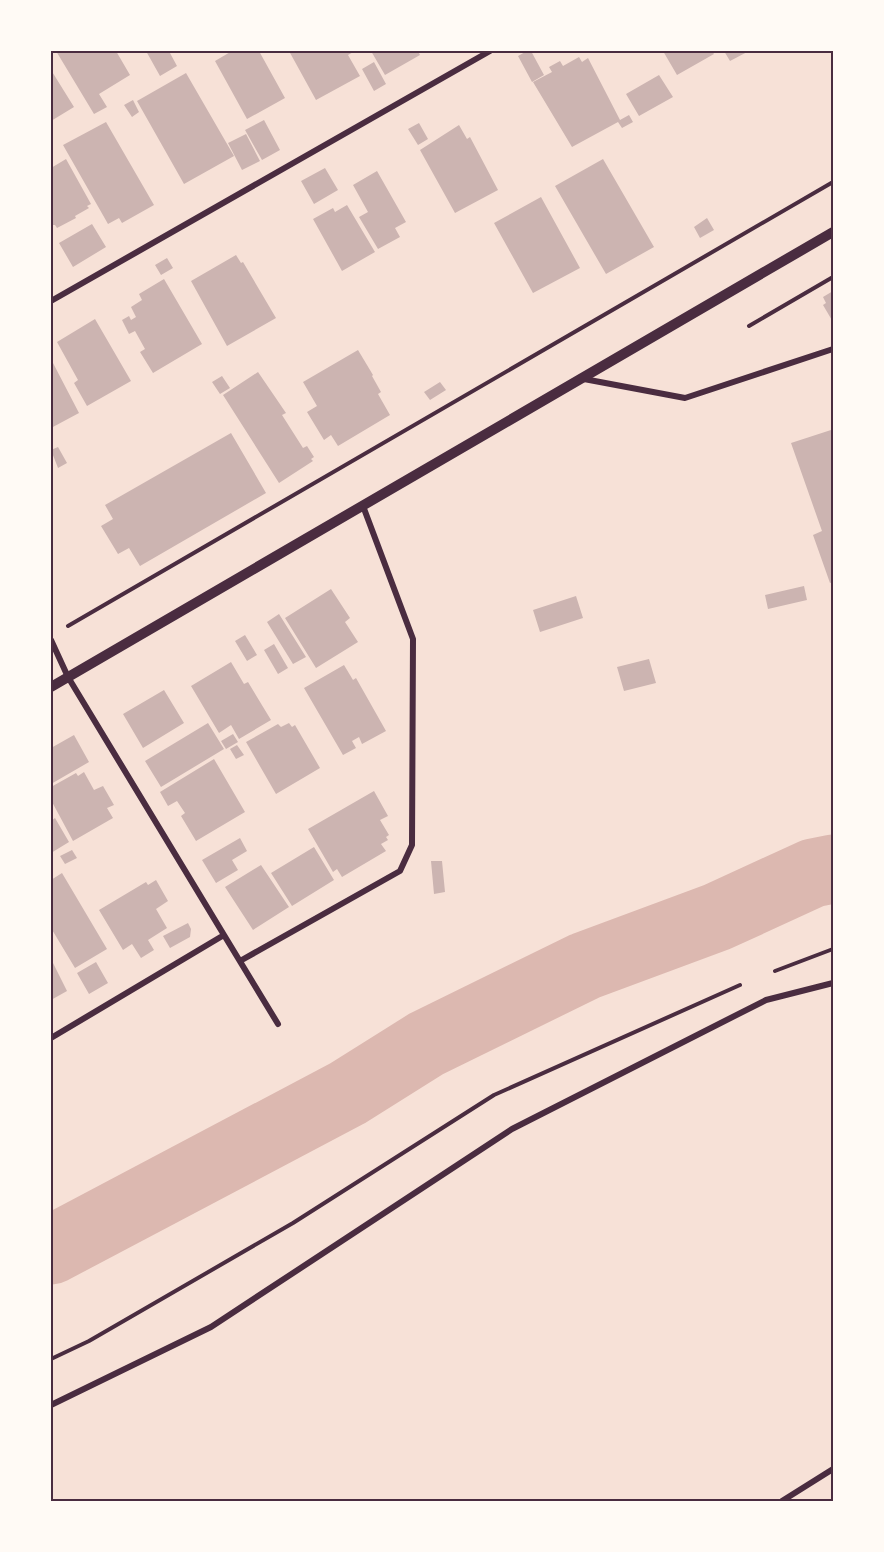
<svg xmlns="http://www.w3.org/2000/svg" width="884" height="1552" font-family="Inter,sans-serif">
<rect width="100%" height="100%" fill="#f7e1d7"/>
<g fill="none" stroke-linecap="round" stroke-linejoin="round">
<!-- river -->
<path stroke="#dcb8b0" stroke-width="69" d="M51,1250l297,-157 78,-49 159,-78 132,-49 96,-44 20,-4"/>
</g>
<!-- building -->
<path fill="#ccb4b1" d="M56,51h60l14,24 -31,19 8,13 -13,7z
M146,51h27l-3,2 7,13 -17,10z
M232,51h27l26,47 -38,21 -32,-58z
M289,51h66l-7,4 12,21 -44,24z
M371,51h47l2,4 -35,20z
M527,51h4l13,24 -12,7 -14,-26z
M663,51h49l2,3 -37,21z
M724,51h25l-19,10z
M579,57l3,5 6,-4 32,62 9,-5 4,7 -11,6 -4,-6 -46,25 -39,-65 19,-10 -3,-5 11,-6 3,5z
M374,62l12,22 -12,7 -12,-22z
M51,70l23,37 -23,14z
M186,73l48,83 -50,28 -47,-83z
M659,75l14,22 -34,19 -13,-22z
M133,100l6,12 -7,5 -8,-12z
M264,120l16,30 -18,10 -17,-30z
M106,122l48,83 -32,18 -3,-5 -11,6 -45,-79z
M419,123l9,16 -10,6 -10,-16z
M459,125l8,14 3,-2 28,53 -43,23 -35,-63z
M246,134l14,27 -18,9 -14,-27z
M66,159l25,45 -4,2 2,2 -14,8 1,2 -19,10 -2,-3h-4v-57z
M603,159l51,88 -48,27 -51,-88z
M325,168l13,22 -24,14 -13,-23z
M377,171l29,51 -11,6 5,9 -22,12 -19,-32 9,-5 -15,-27z
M541,197l39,71 -47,25 -39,-70z
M347,205l28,47 -33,19 -29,-52 20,-11 2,4z
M707,218l7,12 -14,8 -6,-11z
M92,224l14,23 -33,20 -14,-24z
M236,255l5,8 2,-1 33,56 -49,28 -36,-65z
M167,258l6,10 -12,7 -6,-10z
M164,279l38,65 -49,29 -13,-21 5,-3 -10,-18 -6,3 -7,-14 7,-4 2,4 5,-3 -5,-10 11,-7 -3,-6z
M833,291v31l-10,-17 3,-2 -3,-6z
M95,319l36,62 -44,25 -13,-23 4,-3 -21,-38z
M358,350l15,25 -1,1 9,16 -3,2 12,21 -52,31 -7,-11 -7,5 -17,-28 10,-6 -14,-24z
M53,363l26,50 -28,15v-64z
M258,372l28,41 -4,2 21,33 4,-2 7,11 -3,2 2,2 -34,22 -56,-88z
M222,376l8,12 -10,6 -8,-12z
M440,382l6,8 -16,10 -6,-8z
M831,430l2,7v145l-3,1 -17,-48 9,-4 -31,-88z
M231,433l35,60 -126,73 -11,-18 -11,6 -17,-28 12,-7 -8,-14z
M58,447l9,16 -9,5 -7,-18z
M804,586l3,14 -39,9 -3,-14z
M331,589l19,29 -5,4 13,20 -42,26 -31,-50z
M576,596l7,22 -43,14 -7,-22z
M279,614l27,43 -13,7 -26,-42z
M245,635l12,20 -10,6 -12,-20z
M274,644l14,24 -10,6 -14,-24z
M649,659l7,24 -32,8 -7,-24z
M231,662l13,22 4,-2 23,38 -32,19 -8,-14 -12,8 -28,-47z
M344,665l9,15 3,-2 30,53 -24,13 -3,-7 -7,4 4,7 -13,7 -39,-67z
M164,690l20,33 -41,25 -20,-34z
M208,723l16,26 -63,38 -16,-26z
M289,723l3,4 3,-2 25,43 -44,26 -30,-52 32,-18 3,3z
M233,734l5,8 -12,7 -5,-8z
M74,735l15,27 -38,22v-36z
M237,745l7,10 -8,4 -6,-10z
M214,759l31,53 -49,29 -15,-25 4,-3 -8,-12 -9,5 -8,-14z
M84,772l10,18 9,-4 11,19 -7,3 6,10 -40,23 -22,-41v-13l25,-14 2,3z
M374,791l14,25 -8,4 9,15 -3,2 2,3 -7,4 5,7 -44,26 -5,-8 -4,3 -25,-43z
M55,818l14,24 -18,11v-32z
M240,838l7,13 -15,9 6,10 -22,13 -14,-23z
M314,847l20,33 -42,26 -21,-33z
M72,850l5,8 -12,6 -5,-8z
M431,861h11l3,31 -11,2z
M261,865l28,42 -36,23 -28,-43z
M62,873l45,76 -32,19 -24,-40v-48z
M156,880l12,21 -12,8 11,19 -19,12 6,10 -13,8 -9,-14 -9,6 -24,-40 47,-28 2,3z
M188,923l3,6 -1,8 -20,11 -7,-12z
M51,959l16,32 -16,9z
M96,962l12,21 -19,11 -12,-21z"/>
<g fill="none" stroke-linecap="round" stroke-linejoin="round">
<!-- path -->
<path stroke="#4a2c40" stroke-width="4" d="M749,326l84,-49
M68,626l765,-444
M775,971l58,-22
M51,1359l38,-18 204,-118 201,-128 246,-110"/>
<!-- minor -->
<path stroke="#4a2c40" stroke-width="6" d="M51,301l439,-250
M584,379l101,19 148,-49
M51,640l17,37 156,258 -173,103
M224,935l54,89
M240,961l160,-90 12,-26 1,-206 -50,-133
M51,1405l160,-78 301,-198 254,-129 67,-17
M782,1501l51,-32"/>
<!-- tertiary -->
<path stroke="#4a2c40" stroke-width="10" d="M51,687l782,-455"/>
</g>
<!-- border -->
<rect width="884" height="1552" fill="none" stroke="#fffaf5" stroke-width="105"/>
<rect x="52" y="52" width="780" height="1448" fill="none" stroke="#4a2c40" stroke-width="2"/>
</svg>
